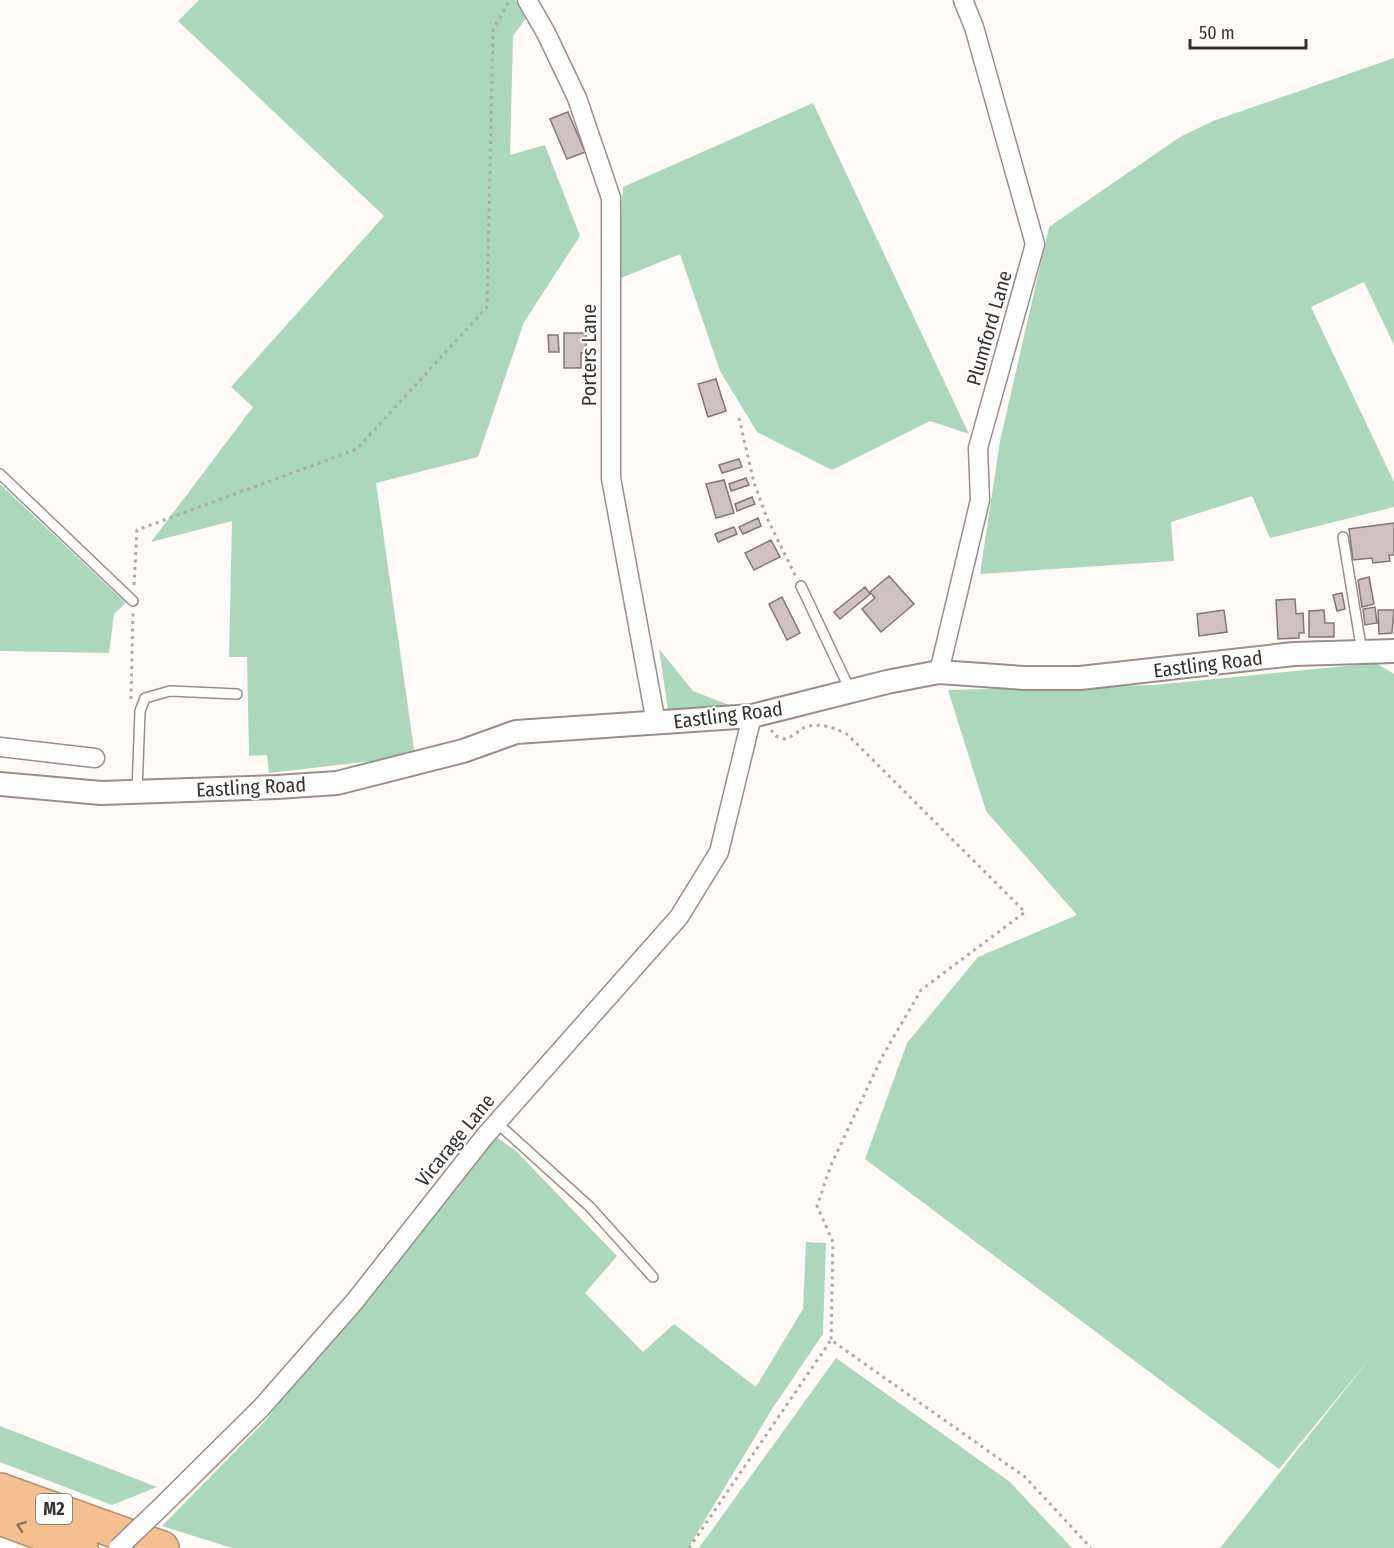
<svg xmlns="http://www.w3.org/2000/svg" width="1394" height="1548" font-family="'Fira Sans Condensed',sans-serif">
<rect width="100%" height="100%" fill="#fffaf7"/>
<!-- green -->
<path fill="#abd7bc" d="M199,0h316l12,17 -14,19 -3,119 35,-10 35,91 -56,86 -46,135 -102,26 39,273 -146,17 -2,-18 -18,1 -2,-99h-18l3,-136 -81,21 102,-135 -22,-20 153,-171 -206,-195z
M1394,58v287l-30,-63 -53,25 83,175v25l-124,31 -18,-42 -81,26 3,39 -194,13 20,-133 49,-214 131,-90 33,-16z
M813,103l156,331 -39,-13 -98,49 -75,-38 -37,-61 -40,-117 -64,26 7,-93z
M0,484l126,119 -12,11 -5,39 -109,-2z
M659,649l34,42 49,19 -73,7z
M1376,663l18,11v874h-174l151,-191 -92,112 -414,-310 42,-116 71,-86 99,-42 -91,-104 -38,-121 207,-5z
M495,1136l21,15 101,105 -32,37 58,59 31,-28 82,63 47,-78 3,-67 20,1 -3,91 -49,72 -86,142h-456l-70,-22 102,-104z
M836,1358l174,124 62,66h-373z
M0,1426l157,61 -45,18 -112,-43z"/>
<!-- building -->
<path fill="#cfc1c1" stroke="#837675" stroke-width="1.5" d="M568,112l17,40 -18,7 -17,-40z
M564,333h22v20h-5v15h-17z
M548,335h10l1,17h-10z
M716,379l10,32 -18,6 -10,-33z
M739,459l3,8 -20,6 -3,-8z
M746,478l3,7 -18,6 -2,-7z
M724,480l10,33 -18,5 -10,-34z
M752,497l3,7 -18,7 -2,-7z
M758,518l3,8 -18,8 -4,-7z
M1394,523v32h-5l1,6 -17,2 -1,-5 -19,2 -4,-31z
M734,527l3,7 -19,8 -3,-8z
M771,540l9,17 -26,13 -9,-17z
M889,576l25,28 -33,28 -19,-23 13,-11 -5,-6z
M1369,577l5,27 -12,3 -4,-27z
M865,587l5,7 -30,25 -6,-7z
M1342,593l3,16 -8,2 -4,-16z
M782,597l18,36 -13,7 -18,-36z
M1295,599l1,15 7,-1 1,20h-5v5l-21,1 -2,-39z
M1375,607l2,16 -12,2 -2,-16z
M1224,610l3,22 -28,4 -2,-22z
M1324,610l1,13h9v14h-25v-26z
M1378,610h16l-2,23 -13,1z"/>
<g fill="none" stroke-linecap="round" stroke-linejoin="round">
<defs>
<path id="service" d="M0,474l133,127
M1343,537l19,115
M801,586l50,106
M137,792l3,-81 5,-13 25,-7 67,3
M497,1123l93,84 63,70"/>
<path id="minor" d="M527,0l19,33 31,65 34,100v280l45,245
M939,672l41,-172 -2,-52 57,-204 -61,-217 -11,-27
M0,747l95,11
M161,1507l100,-99 94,-107 130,-165 194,-219 40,-65 33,-136"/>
<path id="tertiary" d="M0,784l101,9 176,-6 60,-4 126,-32 53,-19 236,-16 135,-34 52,-10 85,6h56l214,-24 100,-3"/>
<path id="motorway" d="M0,1490l162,58
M0,1518l81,30"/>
</defs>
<!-- service casing -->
<use href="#service" stroke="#9a8e89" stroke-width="12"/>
<!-- minor casing -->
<use href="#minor" stroke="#9a8e89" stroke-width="21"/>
<!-- tertiary casing -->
<use href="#tertiary" stroke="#9a8e89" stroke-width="26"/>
<!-- motorway casing -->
<use href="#motorway" stroke="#b28e6e" stroke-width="36"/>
<!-- path -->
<path stroke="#afaaa7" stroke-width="3" stroke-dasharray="3 4.5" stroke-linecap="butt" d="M739,418l15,65 13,35 29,59
M134,585l3,-55 220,-81 130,-142 6,-278 17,-29
M131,699l2,-87
M771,730l5,6 9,3c8,-2 13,-9 21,-12 12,-5 31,1 42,8l177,177 -104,78 -39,67 -51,108 -14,41 16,36 -2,98
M689,1548l142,-208 194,137 66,71"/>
<!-- service -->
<use href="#service" stroke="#fff" stroke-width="9"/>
<!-- minor -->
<use href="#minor" stroke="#fff" stroke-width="18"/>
<!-- tertiary -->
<use href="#tertiary" stroke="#fff" stroke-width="22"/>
<!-- motorway -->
<use href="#motorway" stroke="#f4c090" stroke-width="33"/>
<defs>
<path id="minor-bridge" d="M118,1548l43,-41"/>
</defs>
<!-- minor-bridge casing -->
<use href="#minor-bridge" stroke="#9a8e89" stroke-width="21" stroke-linecap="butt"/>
<!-- minor-bridge -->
<use href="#minor-bridge" stroke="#fff" stroke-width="18"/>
</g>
<!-- one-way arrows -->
<defs><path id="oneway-chevron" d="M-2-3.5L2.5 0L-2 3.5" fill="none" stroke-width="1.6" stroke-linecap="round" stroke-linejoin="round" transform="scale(1.5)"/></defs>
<use stroke="#8c725b" href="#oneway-chevron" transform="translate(21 1526) rotate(-160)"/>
<g text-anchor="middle" stroke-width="4.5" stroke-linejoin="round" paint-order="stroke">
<!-- shield labels -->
<rect fill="#fff" stroke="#72706d" stroke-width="1.5" x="36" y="1494" width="36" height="30" rx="4.5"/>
<g font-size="18" font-weight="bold" fill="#36322f">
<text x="54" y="1515">M2</text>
</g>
<!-- street labels -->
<g font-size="20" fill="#36322f" stroke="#fff">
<text transform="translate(989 328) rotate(-74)" y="7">Plumford Lane</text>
<text transform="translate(589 355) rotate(-90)" y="7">Porters Lane</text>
<text transform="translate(1208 664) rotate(-7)" y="7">Eastling Road</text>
<text transform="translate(728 715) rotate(-7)" y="7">Eastling Road</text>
<text transform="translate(251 787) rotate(-3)" y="7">Eastling Road</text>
<text transform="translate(455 1140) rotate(-51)" y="7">Vicarage Lane</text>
</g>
</g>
<!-- scale -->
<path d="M1190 39v9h116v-9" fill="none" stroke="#36322f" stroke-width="3"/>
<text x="1199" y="39" font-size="18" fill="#36322f" stroke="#ffffff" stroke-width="4.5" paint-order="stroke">50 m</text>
</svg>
